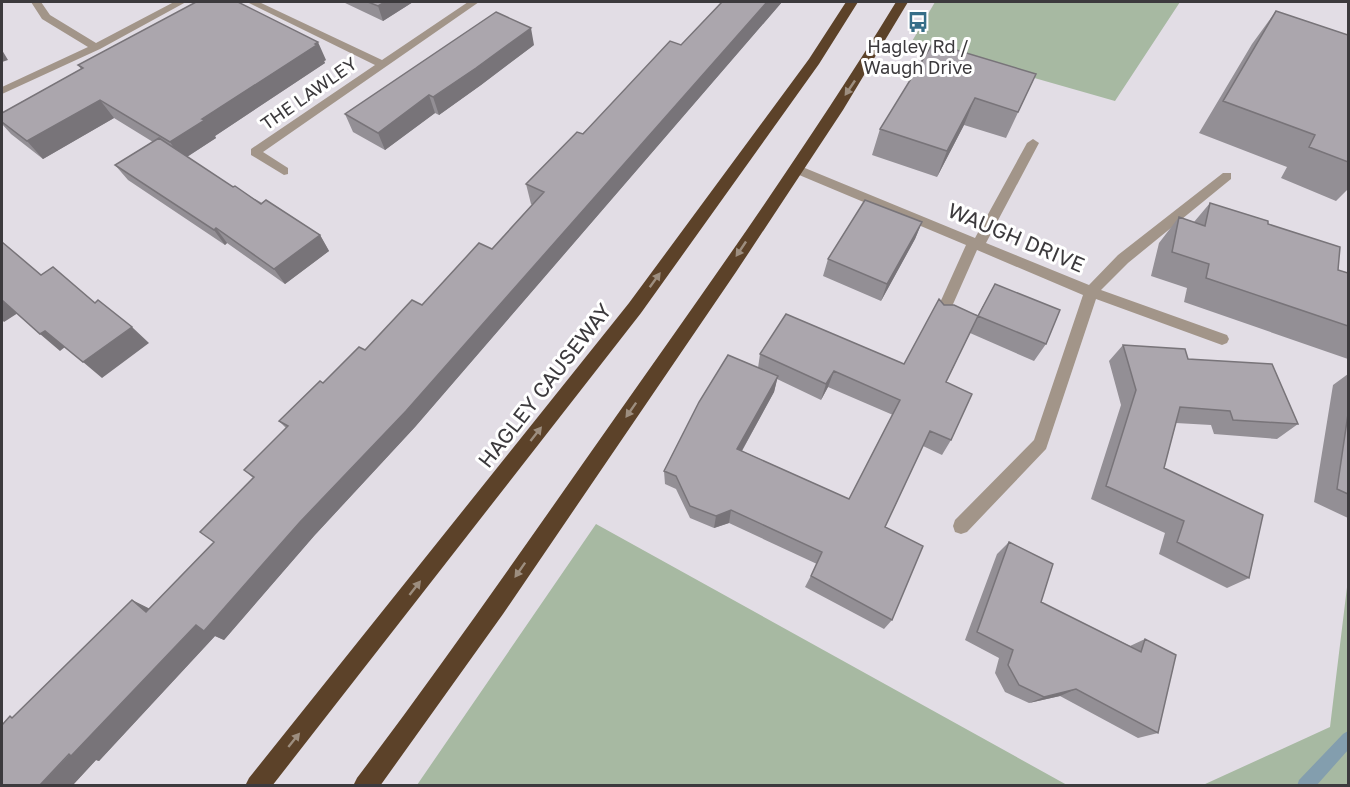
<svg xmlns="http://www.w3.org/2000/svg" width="1350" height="787" font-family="'Golos Text',sans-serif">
<rect width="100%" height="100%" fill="#e2dde5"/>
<!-- green -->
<path fill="#a7b9a2" d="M935,2h245l-65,99 -204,-58z
M596,524l471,261h-650z
M1348,579v206h-145l127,-58z"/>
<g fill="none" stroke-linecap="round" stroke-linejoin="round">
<!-- stream -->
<path fill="#839eae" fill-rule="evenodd" d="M1348,731v19l-32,36h-19l2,-6 44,-46z"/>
<!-- minor -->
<path fill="#a29589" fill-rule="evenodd" d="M31,2h10l9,13 46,28 78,-41h12l-86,47 -98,45v-7l86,-40 -46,-28z
M247,2h12l123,58 86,-58h11l-216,150 25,16v6l-4,1 -33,-20v-6l124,-84z
M1033,139l6,4 -53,100 103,42 29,-30 105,-82h8v6l-103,84 -27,27 126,45 2,4 -2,4 -5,2 -126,-46 -50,150 -79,83 -6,2 -6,-2 -2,-6 2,-6 79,-80 49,-145 -106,-45 -31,70h-10l-2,-4 32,-71 -174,-73 -2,-3 6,-4 4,1 175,72 52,-95z"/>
<!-- highway -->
<path fill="#5c4229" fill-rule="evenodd" d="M846,2h12l-39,62 -178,249 -369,473h-27l4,-8 380,-475 180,-244z
M896,2h12l-65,108 -107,162 -233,342 -123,172h-27l4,-8c90,-119 174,-241 260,-363 96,-136 192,-271 279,-413z"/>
</g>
<!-- wall -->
<path fill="#938f95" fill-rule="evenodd" d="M343,2h70l-30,19z
M722,2h60l-367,425 -101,109 -90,104 -9,-4 -116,125 -3,-1 -24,26h-70l130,-186 18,9 64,-67 39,-64 -9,-8 42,-42 -7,-7 44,-38 169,-134 40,-44 -1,-1 -5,-20 155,-139z
M1276,11l72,24v154l-12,12 -55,-23 6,-11 -88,-34 53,-89z
M534,45l-53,40 -42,30 -4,-2 -50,37 -32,-18 -8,-18z
M326,60l-2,1 1,2 -110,73 1,2 -29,19 46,30 87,48 9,16 -44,33 -58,-41 -2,2 -97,-65 -13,-15 38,-23 -39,-24 -71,41 -32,-25 -9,-10v-11l79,-44 -3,-4z
M1036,74l-30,64 -42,-13 -27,52 -65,-22 8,-26z
M1210,203l58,21 70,46 10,3v86l-164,-57 3,-14 -36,-12 8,-33 20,-26 15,5z
M922,222l-7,17 -34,62 -58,-25 5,-17z
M995,284l51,60 -12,17 -64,-28 -24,49 5,58 -9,15 -19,-9 -38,81 7,93 -8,9 -79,-42 12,-23 -88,-41 -15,5 -24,-10 -14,-29 -11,-5 -1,-13 94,-103 2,-14 144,10 40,-59 34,10zM777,379l44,21 7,-13 65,28 -44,84 -107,-48 32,-59z
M1123,345l65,14 110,65 -21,15 -63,-5 -3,-9 -35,-2 -12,45 85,110 -22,10 -68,-34 6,-21 -74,-34 30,-94 -12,-44z
M1348,374v144l-34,-16 19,-117z
M1009,542l32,60 89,44 15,-7 13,94 -20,5 -78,-42 -31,7 -24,-11 -10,-19 4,-15 -34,-18 32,-86z"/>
<!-- shaded-wall -->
<path fill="#787479" d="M385,2h28l-30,19 -5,-15z
M767,2h15l-367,425 -101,109 -90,104 -9,-4 -116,125 -3,-1 -24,26h-33l157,-161 104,-103z
M531,28l3,17 -53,40 -42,30 -6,-18z
M318,42l8,18 -2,1 1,2 -110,73 1,2 -34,22 -12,-18 32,-23z
M2,50l6,10 -6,2z
M429,95l6,18 -50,37 -7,-17z
M975,98l-11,27 -27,52 10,-26z
M100,100l14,18 -71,41 -16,-18z
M922,222l-7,17 -34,62 6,-17z
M216,228l11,15 -2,2 -11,-15z
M320,235l9,16 -44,33 -11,-15z
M2,300l16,13 -14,9 -2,-2z
M132,327l17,16 -47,35 -19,-16z
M45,331l20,16 -5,4 -20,-17z
M834,371l-6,16 -7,13 5,-16z
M778,376l-4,16 -39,71 2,-14z
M731,510l-2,13 -15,5 2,-12z
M132,600l22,11 -8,1z
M1076,689l-16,7 -31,7 15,-6z"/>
<!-- building -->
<path fill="#aba6ad" stroke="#787479" stroke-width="1.5" d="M196,2h42l80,40 -3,2 2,1 -115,74 3,1 -35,22 -70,-42 -73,41 -25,-19v-9l81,-45 -5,-3z
M368,2h17l-7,4z
M722,2h45l-361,409 -106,111 -96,109 -8,-6 -125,131 -2,-2 -30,32h-37v-61l8,-9 2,2 120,-118 14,12 68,-70 -14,-10 54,-55 -10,-7 44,-44 -9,-5 41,-40 3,2 36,-36 6,3 47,-50 10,5 57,-62 13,6 52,-57 -18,-8 51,-52 6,2 87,-93 11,4z
M1276,11l72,24v127l-39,-15 6,-12 -92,-34z
M496,12l35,16 -55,40 -43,29 -4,-2 -51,38 -33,-19z
M933,43l103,31 -18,38 -43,-14 -28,53 -67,-22z
M159,138l74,49 2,-1 26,18 5,-4 54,35 -46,34 -58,-41 -2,2 -99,-65z
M865,200l57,22 -35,62 -59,-25z
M1210,203l58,18v3l72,23 -2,23 10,3v53l-142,-48 3,-14 -37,-12 7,-35 26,9z
M2,242l39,33 12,-8 42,36 3,-3 34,27 -49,35 -38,-31 -5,3 -38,-34z
M995,284l65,26 -14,34 -68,-28z
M939,299l5,6h10l24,11 -32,66 26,12 -21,46 -21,-9 -45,96 38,19 -31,74 -81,-44 11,-24 -91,-42 -15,6 -26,-10 -14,-30 -12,-5 35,-69 29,-47 50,21 -41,73 112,50 51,-99 -66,-29 -8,13 -66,-30 26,-40 118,50z
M1123,345l62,4 3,10 84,5 26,60 -65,-4 -3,-9 -50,-4 -16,61 99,47 -14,63 -72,-36 7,-21 -78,-35 30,-96z
M1348,414v80l-11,-5z
M1009,542l44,22 -12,38 100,50 4,-13 31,16 -18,78 -82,-44 -32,8 -25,-12 -11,-20 5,-15 -36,-18z"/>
<!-- one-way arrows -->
<defs><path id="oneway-solid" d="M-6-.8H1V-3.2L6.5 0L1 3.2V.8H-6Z" transform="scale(1.5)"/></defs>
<g fill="#9d8e7f">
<use href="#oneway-solid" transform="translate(850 88) rotate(124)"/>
<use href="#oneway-solid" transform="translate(741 249) rotate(124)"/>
<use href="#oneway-solid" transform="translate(655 280) rotate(-54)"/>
<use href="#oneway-solid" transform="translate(631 410) rotate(125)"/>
<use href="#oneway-solid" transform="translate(536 434) rotate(-52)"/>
<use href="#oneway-solid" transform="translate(520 570) rotate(125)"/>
<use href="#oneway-solid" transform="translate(415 588) rotate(-52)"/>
<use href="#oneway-solid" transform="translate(294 740) rotate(-51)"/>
</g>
<!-- icons -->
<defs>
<symbol id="bus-bare" viewBox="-9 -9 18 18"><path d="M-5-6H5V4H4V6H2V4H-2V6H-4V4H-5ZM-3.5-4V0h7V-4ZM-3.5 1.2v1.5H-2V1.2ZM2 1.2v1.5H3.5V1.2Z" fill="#366e88" stroke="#fff" stroke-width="2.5" paint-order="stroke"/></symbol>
</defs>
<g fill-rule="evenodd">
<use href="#bus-bare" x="903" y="7" width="30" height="30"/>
</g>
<g text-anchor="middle" stroke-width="6" stroke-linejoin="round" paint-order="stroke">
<!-- far-poi labels -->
<g font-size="18" fill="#3c3a3d" stroke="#fff">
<text x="918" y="53">Hagley Rd /<tspan x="918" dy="21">Waugh Drive</tspan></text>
</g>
<!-- far-street labels -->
<g font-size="18" fill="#3c3a3d" stroke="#fff">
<text transform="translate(309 94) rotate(-35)" y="6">THE LAWLEY</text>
</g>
<!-- street labels -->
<g font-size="21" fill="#3c3a3d" stroke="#fff">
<text transform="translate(1016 238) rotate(23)" y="7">WAUGH DRIVE</text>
<text transform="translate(545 386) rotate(-52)" y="7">HAGLEY CAUSEWAY</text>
</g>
</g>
<!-- border -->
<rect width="1350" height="787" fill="none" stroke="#3c3a3d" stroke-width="6"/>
</svg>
